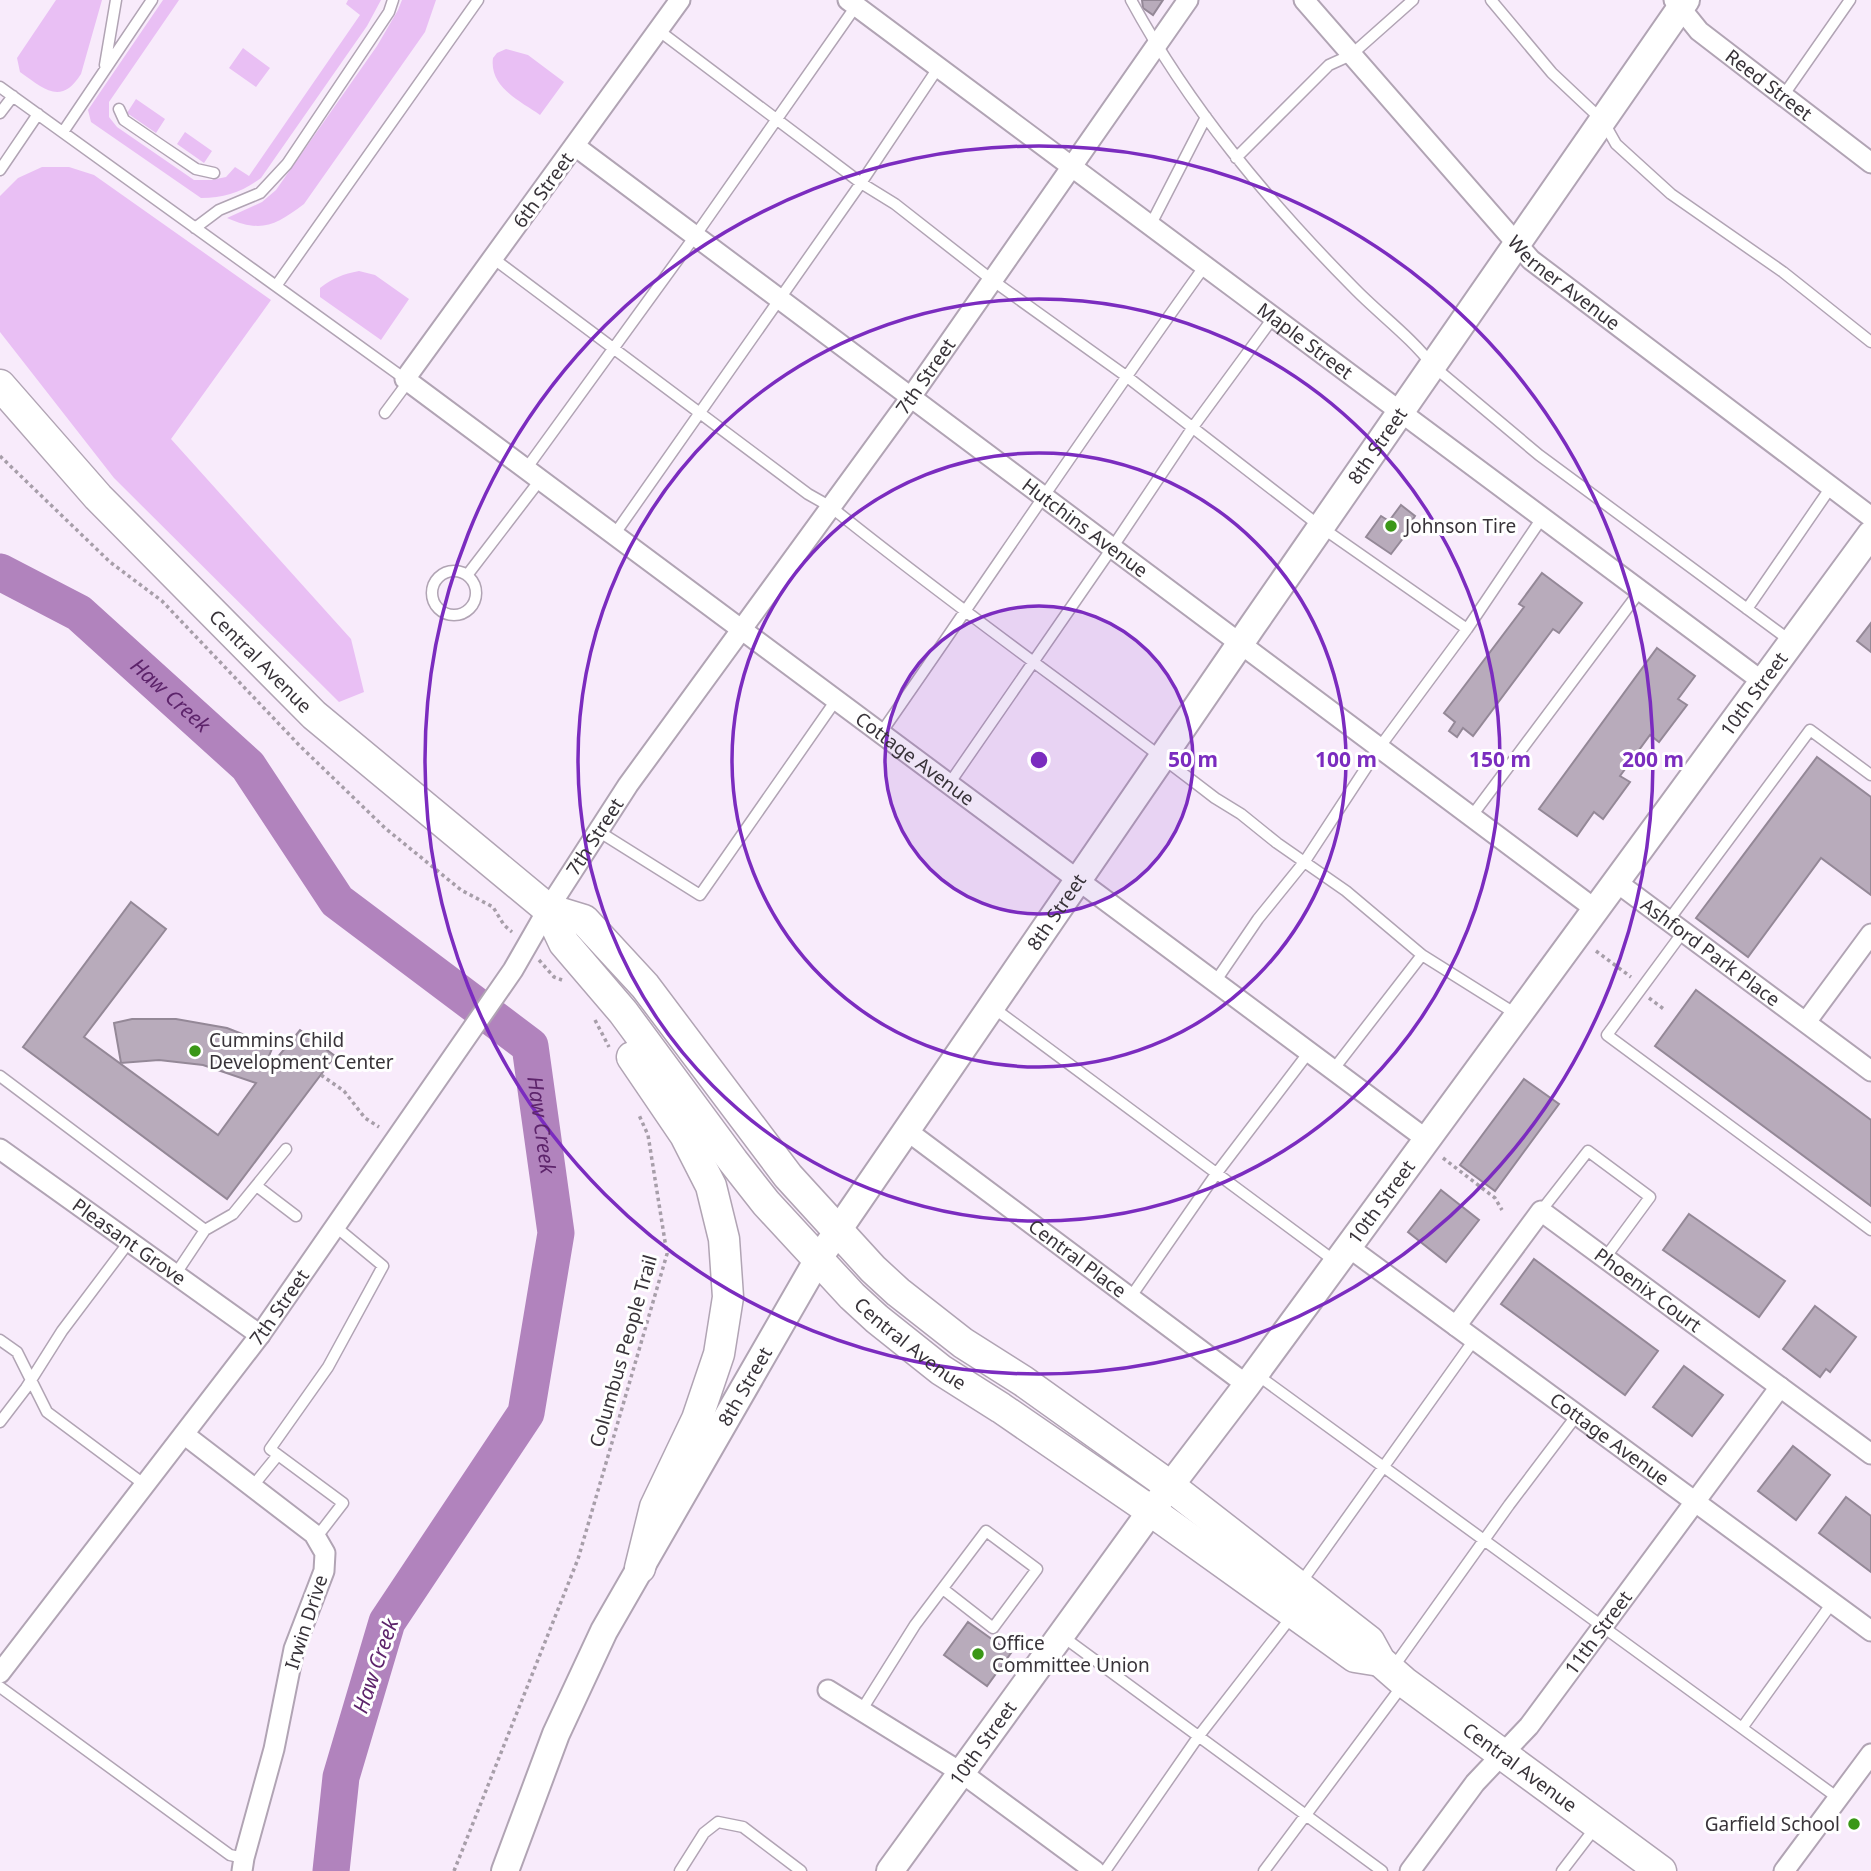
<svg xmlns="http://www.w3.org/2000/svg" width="1871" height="1871" font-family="'Noto Sans',sans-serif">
<rect width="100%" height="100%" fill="#f8ebfb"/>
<!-- green -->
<path fill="#e9bff4" d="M56,0h46l-21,74c-20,32 -37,15 -61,-2l-3,-14z
M163,0h16l-70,102v15l8,10 77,53h17l15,-3 9,-10 14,9 111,-161 -14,-11 2,-4h33l-14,26 -106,152c-19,14 -36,20 -60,20l-110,-76 -3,-12z
M402,0h34l-11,32 -121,172c-29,22 -43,29 -77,14l35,-16 14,-12 101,-144 21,-36z
M243,48l27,20 -14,19 -27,-19z
M506,49l22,6 36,27 -24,33c-20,-14 -51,-28 -47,-57l4,-5z
M136,99l29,20 -9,14 -29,-20z
M185,132l27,19 -8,12 -27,-19z
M42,167h27l25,8 177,125 -100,139 180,200 13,53 -25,10 -225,-224 -114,-146v-136l18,-18z
M359,271l16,4 34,24 -28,41 -61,-43v-9c13,-10 23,-14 39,-17z"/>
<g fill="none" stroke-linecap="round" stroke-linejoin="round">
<!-- river -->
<path stroke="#b183bd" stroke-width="37" id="s1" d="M0,572l79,41 169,153 89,135 193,145 26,187 -30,180 -139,209 -46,155 -10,94"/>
</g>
<!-- building -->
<path fill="#b8abbb" stroke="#948897" stroke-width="2" d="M1142,0h21l-10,15 -10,-7z
M1401,505l14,11 -10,15 2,2 -16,21 -25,-17 15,-21 8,5z
M1542,573l40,30 -23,30 -6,-4 -80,107 -10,-8 -6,9 -8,-6 6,-9 -11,-9 80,-106 -5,-3z
M1871,623v29l-14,-11z
M1657,648l38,28 -17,23 9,6 -28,37 -9,-7 -30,41 10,6 -27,37 -9,-7 -17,24 -38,-27z
M1817,757l54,40v98l-50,-37 -73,99 -52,-39z
M131,902l35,27 -82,108 134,98 38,-52 -53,-18 -44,-5 -38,3 -7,-40 18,-4h44l51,9 46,18 -6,15 5,3 28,-34 35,26 -108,143 -204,-152z
M1696,990l175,130v86l-216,-160z
M1524,1079l35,25 -64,87 -35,-26z
M1441,1190l38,30 -33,42 -38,-30z
M1689,1214l96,67 -26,36 -96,-67z
M1534,1259l124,92 -33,44 -124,-91z
M1815,1306l41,31 -26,35 -4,-3 -6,8 -37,-28z
M1684,1366l39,29 -31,41 -39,-29z
M1793,1446l37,29 -34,45 -38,-29z
M1846,1497l25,19v56l-52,-39z
M968,1622l43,31 -24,33 -43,-31z"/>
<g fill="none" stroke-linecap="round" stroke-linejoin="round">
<defs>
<path id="lane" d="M1131,0c58,107 137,201 222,287 26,27 57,49 80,79l106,89 253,187
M1491,0l61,73 51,48 13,23 55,50 112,78 88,70
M658,30l203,153 34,21 97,76 134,96 195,151 146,102
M105,65l11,-65
M0,87l405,292
M1783,96l67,-96
M119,109l5,11 38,26 34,23 18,4
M0,113l13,-17
M63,132l89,-132
M1236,158l93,-93 22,-10 62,-55
M0,170l38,-56
M1150,226l56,-109
M195,228l24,-18 41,-17 27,-29 102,-152 4,-12
M494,259l314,235 23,13c125,101 257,193 384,291l26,16 36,29 69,48 76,64 94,59
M276,286l202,-286
M385,413l23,-31
M526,469l169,-233 161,-230
M614,535l247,-352 77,-115
M432 593a22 22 0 1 1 44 0a22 22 0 1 1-44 0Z
M468,574l72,-94
M1747,609l84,-122
M881,733c108,-155 213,-313 323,-466
M949,784l163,-236 81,-121 80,-109
M1471,817l169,-226
M598,831l102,64 136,-195
M1668,921l142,-191 61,45
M1683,932l-76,103 264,195
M1215,982l43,-63 47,-58 74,-113 88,-119 75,-111
M991,1006l345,256
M1333,1070l89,-115
M0,1076l205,154
M258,1187l38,29
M1541,1211l47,-60 62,46 -45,61
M175,1275l30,-45 28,-16 53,-65
M1130,1298l86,-124 93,-122
M0,1340l17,12 30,60 98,73
M1256,1374l582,424
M0,1422l26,-34 36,-57 67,-89
M252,1487l26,-32
M316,1538l27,-35 -73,-54 58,-82 55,-101 -47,-39
M1300,1584l174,-244
M1062,1636l320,235
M1392,1669l117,-164 68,-90
M0,1687l230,168 14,3
M861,1711l54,-86 71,-94 51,38 -44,59 -50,-39
M1742,1728l90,-125
M680,1871l24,-38 14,-11 25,5 58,44
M1105,1871l93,-134 94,-121
M1264,1871l138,-185
M1562,1871l33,-43"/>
<g id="street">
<path id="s2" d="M680,0l-275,379 1021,760"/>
<path id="s3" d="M848,0l915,682"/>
<path id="s4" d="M1304,0l227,260 340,257"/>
<path id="s5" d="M1674,0l25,31 172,132"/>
<path id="s6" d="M575,146l1020,763"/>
<path id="s7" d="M1615,881l256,190"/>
<path d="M1806,1022l65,-88"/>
<path id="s8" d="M906,1130l341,255"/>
<path id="s9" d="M0,1149l260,186"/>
<path id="s10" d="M1347,1246l524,385"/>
<path id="s11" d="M1456,1326l85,-115 330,243"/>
<path d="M185,1435l129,99 11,19 -1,18 -30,78 -20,100 -30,109 -2,13"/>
<path id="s12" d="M0,1673l260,-338 253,-365 35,-61 80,-124 283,-388 277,-397"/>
<path d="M828,1690l134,83 133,98"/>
<path id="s13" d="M1410,1871l65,-88 54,-57 251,-339"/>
<path d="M1784,1871l87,-117"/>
</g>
<g id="secondary">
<path id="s14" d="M505,1871l51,-137 48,-103 213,-370 436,-636 433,-625"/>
<path id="s15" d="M890,1871l261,-360 96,-126 624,-851"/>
</g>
<g id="primary">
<path id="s16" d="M0,385l98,112 216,218 234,194 36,11 61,66 143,190 85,93 25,23 65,51 60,38 147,105 199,155 11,20 24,21 257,189"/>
<path id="s17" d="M548,909l16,34 59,69 110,149 33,42 86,93 25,23 64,51 60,38 150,103 204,146 25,4"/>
<path d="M632,1057l53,78 26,51 13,53 4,58 -9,57 -22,65 -42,88 -15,61"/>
</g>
</defs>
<!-- lane casing -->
<use href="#lane" stroke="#b1a4b4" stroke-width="13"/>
<!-- street casing -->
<use href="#street" stroke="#b1a4b4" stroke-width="23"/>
<!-- secondary casing -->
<use href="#secondary" stroke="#b1a4b4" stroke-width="30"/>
<!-- primary casing -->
<use href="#primary" stroke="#b1a4b4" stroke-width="33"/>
<!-- path -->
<path stroke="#a79ea9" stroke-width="3.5" stroke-dasharray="3.5 3.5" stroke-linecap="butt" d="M0,456l110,106 52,39 138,145 85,82 76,62 32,17 11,18 8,7
M1596,951l35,26
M539,960l15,17 8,3
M1649,998l16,12
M595,1020l14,27
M321,1075l23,16 21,27 14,9
M1443,1158l52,40 7,12
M454,1871l124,-312 89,-305 -19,-119 -9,-20"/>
<!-- lane -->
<use href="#lane" stroke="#fff" stroke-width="10"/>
<!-- street -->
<use href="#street" stroke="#fff" stroke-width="19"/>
<!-- secondary -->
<use href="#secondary" stroke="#fff" stroke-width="26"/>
<!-- primary -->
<use href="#primary" stroke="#fff" stroke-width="30"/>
</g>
<!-- distance rings -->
<circle cx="1039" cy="760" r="154" fill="#7b2cbf" fill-opacity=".12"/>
<g fill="none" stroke="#7b2cbf" stroke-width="3.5">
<circle cx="1039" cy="760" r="154"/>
<circle cx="1039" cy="760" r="307"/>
<circle cx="1039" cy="760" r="461"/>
<circle cx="1039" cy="760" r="614"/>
</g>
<!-- markers -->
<g fill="#3a9717" stroke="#fff" stroke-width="2.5">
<circle cx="1391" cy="526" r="7"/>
<circle cx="195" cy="1051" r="7"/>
<circle cx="978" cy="1654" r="7"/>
<circle cx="1854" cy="1824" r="7"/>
</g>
<g text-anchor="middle" stroke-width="6" stroke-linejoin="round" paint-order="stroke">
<!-- street labels -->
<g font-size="19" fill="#383339" stroke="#fff">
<text dy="7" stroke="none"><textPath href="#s5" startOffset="128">Reed Street</textPath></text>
<text transform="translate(543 190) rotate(-54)" y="7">6th Street</text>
<text dy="7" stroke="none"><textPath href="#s4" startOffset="385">Werner Avenue</textPath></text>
<text dy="7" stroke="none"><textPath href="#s3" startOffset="570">Maple Street</textPath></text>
<text dy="7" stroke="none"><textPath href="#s12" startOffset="1594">7th Street</textPath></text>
<text dy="7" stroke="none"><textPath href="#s14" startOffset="1676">8th Street</textPath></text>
<text dy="7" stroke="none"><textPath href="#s6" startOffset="637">Hutchins Avenue</textPath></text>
<text dy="7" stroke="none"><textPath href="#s16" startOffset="380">Central Avenue</textPath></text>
<text dy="7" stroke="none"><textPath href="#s15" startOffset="1460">10th Street</textPath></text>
<text dy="7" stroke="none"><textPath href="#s2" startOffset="1104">Cottage Avenue</textPath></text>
<text dy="7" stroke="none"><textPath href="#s12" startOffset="1027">7th Street</textPath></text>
<text dy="7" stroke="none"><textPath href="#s14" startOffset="1110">8th Street</textPath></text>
<text dy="7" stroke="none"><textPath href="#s7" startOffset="119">Ashford Park Place</textPath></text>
<text dy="7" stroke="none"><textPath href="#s15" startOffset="830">10th Street</textPath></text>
<text dy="7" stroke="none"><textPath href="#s9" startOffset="159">Pleasant Grove</textPath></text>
<text dy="7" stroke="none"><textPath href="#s8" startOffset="214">Central Place</textPath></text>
<text dy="7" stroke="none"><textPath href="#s11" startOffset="276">Phoenix Court</textPath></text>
<text dy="7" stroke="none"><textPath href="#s12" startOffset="460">7th Street</textPath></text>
<text dy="7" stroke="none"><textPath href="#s17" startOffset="569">Central Avenue</textPath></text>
<text transform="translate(623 1351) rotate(-74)" y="7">Columbus People Trail</text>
<text dy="7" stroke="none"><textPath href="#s14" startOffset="542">8th Street</textPath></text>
<text dy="7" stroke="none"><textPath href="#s10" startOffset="326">Cottage Avenue</textPath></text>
<text transform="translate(306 1622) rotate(-72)" y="7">Irwin Drive</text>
<text dy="7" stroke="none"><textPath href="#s13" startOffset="304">11th Street</textPath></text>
<text dy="7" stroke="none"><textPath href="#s15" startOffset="158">10th Street</textPath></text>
<text dy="7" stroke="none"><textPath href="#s16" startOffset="2070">Central Avenue</textPath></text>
</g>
<!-- poi labels -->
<g font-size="19" fill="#383339" stroke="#fff" text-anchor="start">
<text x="1405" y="533">Johnson Tire</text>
<text x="209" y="1047">Cummins Child<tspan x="209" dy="22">Development Center</tspan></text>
<text x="992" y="1650">Office<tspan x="992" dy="22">Committee Union</tspan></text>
<text x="1840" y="1831" text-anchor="end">Garfield School</text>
</g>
<!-- water labels -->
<g font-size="21" font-style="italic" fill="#5d246b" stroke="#fff">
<text dy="7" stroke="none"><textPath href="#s1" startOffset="212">Haw Creek</textPath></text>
<text dy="7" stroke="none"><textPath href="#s1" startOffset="800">Haw Creek</textPath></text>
<text transform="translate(376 1666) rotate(-71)" y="7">Haw Creek</text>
</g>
</g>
<circle cx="1039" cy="760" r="10" fill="#7b2cbf" stroke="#fff" stroke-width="3.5"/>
<g font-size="21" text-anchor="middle" font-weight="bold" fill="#7b2cbf" stroke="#fff" stroke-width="6" stroke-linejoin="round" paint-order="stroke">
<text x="1193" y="767">50 m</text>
<text x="1346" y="767">100 m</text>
<text x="1500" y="767">150 m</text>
<text x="1653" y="767">200 m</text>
</g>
</svg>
